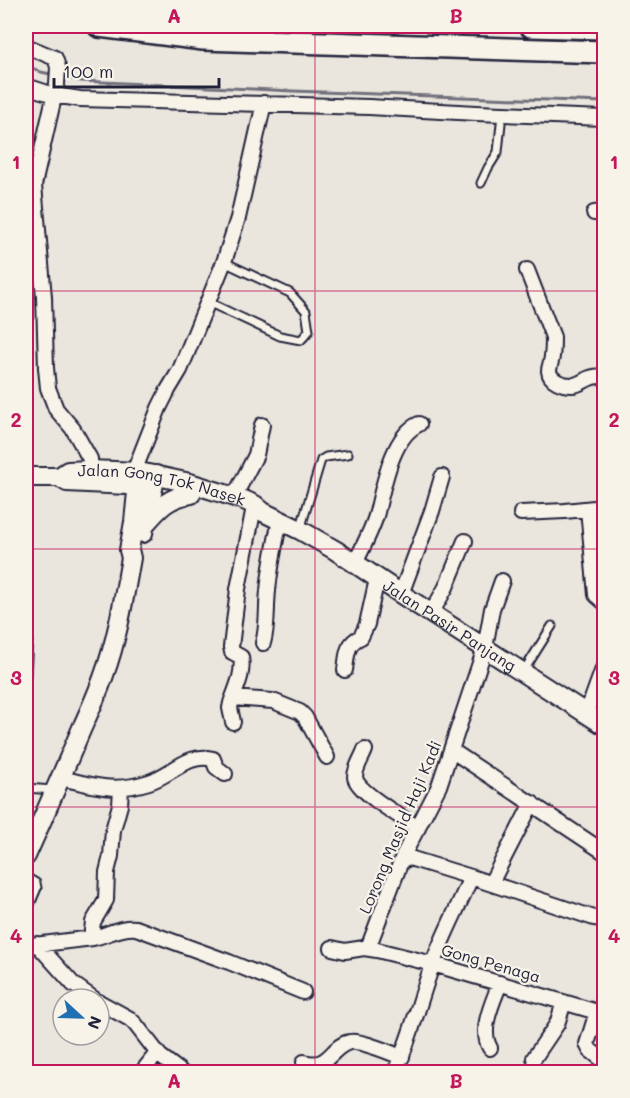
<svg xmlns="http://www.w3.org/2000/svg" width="630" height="1098" font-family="Mali,sans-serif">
<rect width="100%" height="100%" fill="#eae6de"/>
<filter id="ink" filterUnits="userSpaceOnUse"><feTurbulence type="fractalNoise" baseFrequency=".0167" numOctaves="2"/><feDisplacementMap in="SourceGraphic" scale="12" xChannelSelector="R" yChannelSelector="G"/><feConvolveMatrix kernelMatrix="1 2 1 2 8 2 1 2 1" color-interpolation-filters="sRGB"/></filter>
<g filter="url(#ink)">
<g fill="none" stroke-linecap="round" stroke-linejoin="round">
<!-- stream -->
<path stroke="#716f7b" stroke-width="3" d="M26,65l15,7 14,3
M61,76l20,5 212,10 311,11"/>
<defs>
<path id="lane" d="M481,183l7,-15 10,-16 4,-38
M208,302l72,34 21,4 8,-9 -3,-20 -16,-18 -66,-31
M300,530l21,-70 5,-3 22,-3
M26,615l2,2 1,4 -3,55
M523,672l29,-46
M26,788l27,2
M26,877l10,6 1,5 -11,26"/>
<path id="street" d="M26,46l29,12 3,9 -1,17 -23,101 10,112 2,71 2,20 8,21 17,20 17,30v11
M26,86l28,9 26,4 289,8 107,6 128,5
M594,213l10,-1
M527,270l26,67c0,6 0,13 -1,19 0,5 -3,10 -3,15 1,10 14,14 23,14 7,0 12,-5 18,-7 5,-2 10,-2 14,-2
M139,472l-2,-8 22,-56 9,-18 12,-20 44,-108 14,-44 26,-115
M234,497l22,-42 6,-30
M588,509l8,86 8,7
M521,513l44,-2 39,-4
M355,564c7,-16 16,-32 21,-48 7,-26 15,-80 43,-92
M401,594l31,-83 10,-34
M431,614l15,-27 19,-46
M263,643c5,-17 3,-34 5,-52 2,-24 7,-47 12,-71
M345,670c2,-14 1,-27 16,-33l6,-13 10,-45
M233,698l40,3 27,11 5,5 22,40
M587,713l17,-47
M233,722l-3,-14 1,-5c5,-15 13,-29 10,-46l-9,-5 -1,-5 7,-58 15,-77
M365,750c-3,8 -10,18 -10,27 1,14 51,43 63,51
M451,750l153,102
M61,778c34,8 53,15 88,4 23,-7 39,-30 64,-23l3,8 9,7
M403,856l68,21
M491,883l41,-80
M91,938l2,-16 13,-22 1,-28 4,-16 2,-26 7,-25 1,-17
M37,944l36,40 21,15
M26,946l67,-8c15,-3 28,-12 43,-10l93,34 74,30
M332,948l13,3 19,-3 13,2 56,14 171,50
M368,948l35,-92 36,-70 46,-138 7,-39 10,-28
M99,1002l31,17 6,6 24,31 21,16
M597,1012l-10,32 3,6 14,11
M490,1048c-11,-19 3,-46 10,-65
M534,1058l23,-34 7,-22
M304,1062c26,8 27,-17 46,-20 11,-2 40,11 52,15
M142,1072l15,-19
M395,1072c16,-35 25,-73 38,-109 11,-30 26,-57 38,-86l123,41 10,1"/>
<g id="secondary">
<path d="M26,477h33l8,5 81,4"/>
<path id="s1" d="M59,477l9,-6 22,-1 49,2 51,11 54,17 11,5 8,7 37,18 35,20 66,44 203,131"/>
<path d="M146,523c14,-16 23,-26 45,-29"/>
<path d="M143,533l13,-58"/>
<path d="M26,856c19,-42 37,-84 55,-126 8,-18 17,-37 23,-55 14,-38 20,-78 27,-117l-2,-8 5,-28 5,-50"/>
</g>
<path id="primary" d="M99,26l104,13 401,13
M531,26l73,2"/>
</defs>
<!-- lane casing -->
<use href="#lane" stroke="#22223b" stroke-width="11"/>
<!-- street casing -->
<use href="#street" stroke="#22223b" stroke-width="18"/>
<!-- secondary casing -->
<use href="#secondary" stroke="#22223b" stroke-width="22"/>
<!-- primary casing -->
<use href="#primary" stroke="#22223b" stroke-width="26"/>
<!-- lane -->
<use href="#lane" stroke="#f7f3e8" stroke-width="7"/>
<!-- street -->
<use href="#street" stroke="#f7f3e8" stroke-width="14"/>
<!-- secondary -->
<use href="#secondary" stroke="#f7f3e8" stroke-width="18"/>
<!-- primary -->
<use href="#primary" stroke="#f7f3e8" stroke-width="21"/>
</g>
</g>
<!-- grid -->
<path fill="none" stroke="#c2185b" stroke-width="1.5" stroke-opacity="0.55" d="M315,26v1046M26,291h578M26,549h578M26,807h578"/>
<g text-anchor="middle" stroke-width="4.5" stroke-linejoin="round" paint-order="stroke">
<!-- street labels -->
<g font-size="16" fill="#22223b" stroke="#f7f3e8">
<text dy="6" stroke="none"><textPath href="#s1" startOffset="106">Jalan Gong Tok Nasek</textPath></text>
<text dy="6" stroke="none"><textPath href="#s1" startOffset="432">Jalan Pasir Panjang</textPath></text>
<text transform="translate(400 827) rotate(-67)" y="6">Lorong Masjid Haji Kadi</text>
<text transform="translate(491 963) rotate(16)" y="6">Gong Penaga</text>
</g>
</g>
<!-- margin -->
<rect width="630" height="1098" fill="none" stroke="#f7f3e8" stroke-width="66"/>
<!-- north arrow -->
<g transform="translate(81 1017) rotate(112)"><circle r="28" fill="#f7f3e8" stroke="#a29fa3" stroke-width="1.5"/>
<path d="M0-4.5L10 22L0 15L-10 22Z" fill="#1f6fb2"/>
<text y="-9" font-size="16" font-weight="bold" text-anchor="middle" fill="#22223b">N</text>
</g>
<!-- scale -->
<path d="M54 78v9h165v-9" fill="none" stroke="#22223b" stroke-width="3"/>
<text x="63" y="78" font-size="18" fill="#22223b" stroke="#f7f3e8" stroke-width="4.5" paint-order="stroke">100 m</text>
<rect x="33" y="33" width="564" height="1032" fill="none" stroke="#c2185b" stroke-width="2"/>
<g font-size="20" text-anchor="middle" font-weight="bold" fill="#c2185b">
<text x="174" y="23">A</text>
<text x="456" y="23">B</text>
<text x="16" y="169">1</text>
<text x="614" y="169">1</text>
<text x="16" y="427">2</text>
<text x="614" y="427">2</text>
<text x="16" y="685">3</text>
<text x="614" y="685">3</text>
<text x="16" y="943">4</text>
<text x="614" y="943">4</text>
<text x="174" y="1088">A</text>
<text x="456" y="1088">B</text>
</g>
</svg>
